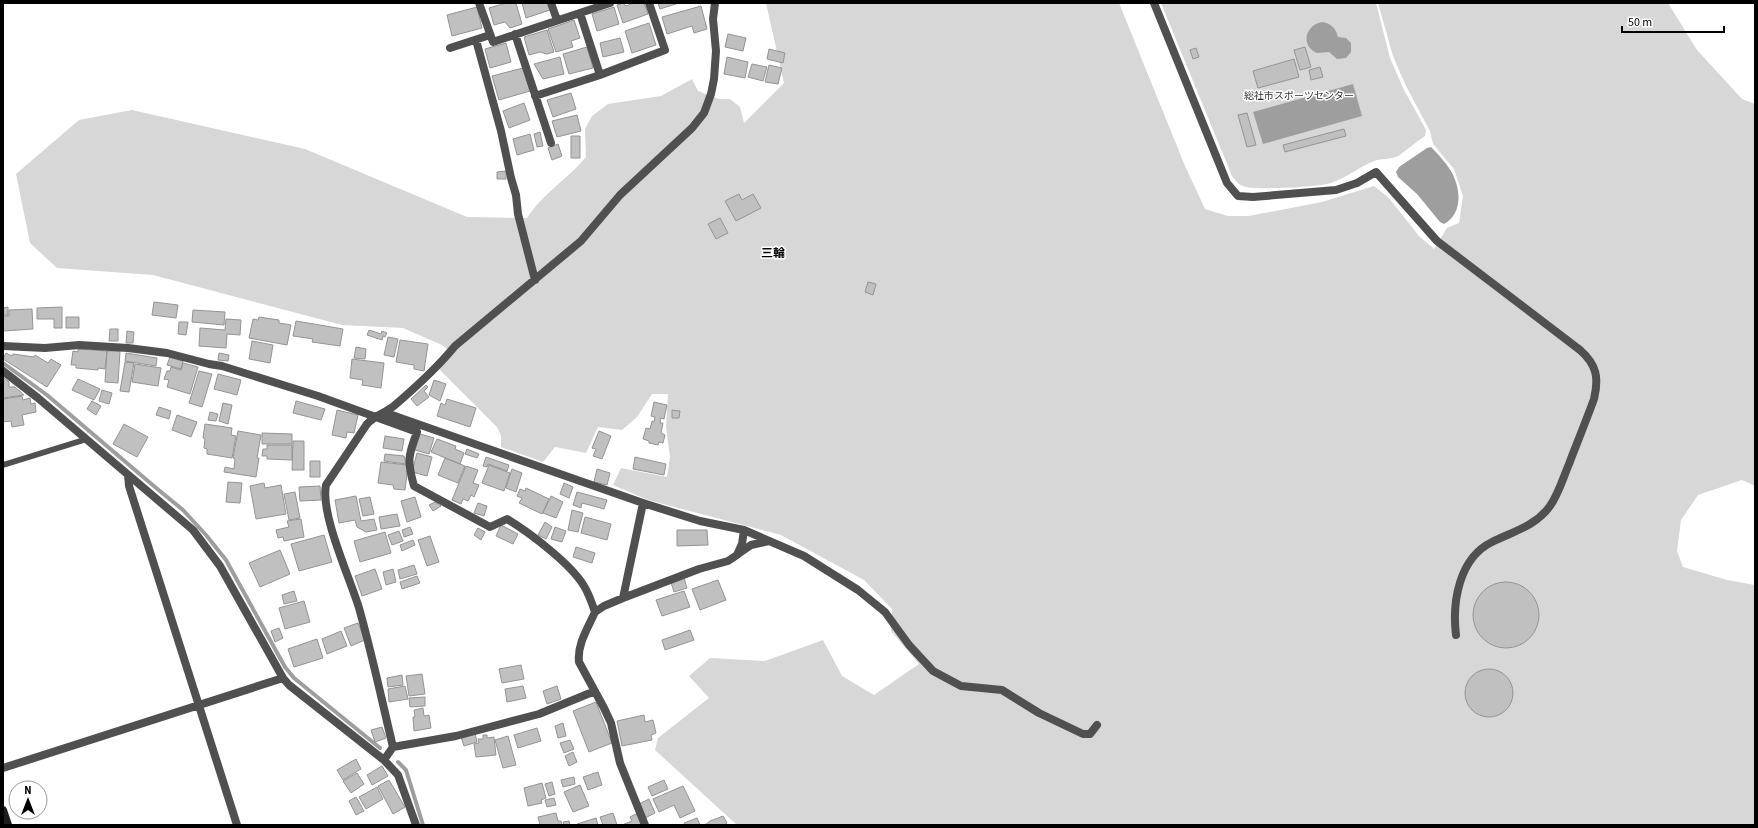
<svg xmlns="http://www.w3.org/2000/svg" width="1758" height="828" font-family="'Source Sans 3','Noto Sans JP',sans-serif">
<rect width="100%" height="100%" fill="#fff"/>
<!-- green -->
<path fill="#d7d7d7" d="M766,3h353l66,163 20,43 23,7h21l73,-14 52,-16 15,12 30,38 15,13 13,-21 12,-5 4,-27 -9,-27 -21,-25 -3,-13 -24,-45 -13,-30 -15,-53h290l29,47 45,49 13,5v382l-13,-6 -44,15 -17,25 -4,31 6,16 44,13 28,5v240h-1018l-82,-75 3,-12 51,-40 -20,-22 21,-18 55,3 58,-21 19,36 32,19 45,-31 -28,-33 1,-22 -28,-29 -83,-45 -133,-35 -35,-15 8,-17 46,9 3,-20 -4,-30 2,-33h-16l-15,23 -15,13 -24,-3 -12,26 -31,-6 -12,15 -42,-15v-11l-4,-9 -58,-58 14,-15 -11,-9 -39,-17 -61,-3 -189,-50 -96,-7 -27,-25 -14,-69 63,-54 53,-10 173,39 162,68 60,1c16,-25 40,-38 59,-61l-1,-28 7,-13 16,-12 53,-8 31,-17 6,12 21,8h11l10,8 4,16 40,-40z
M1161,3h215l14,55 13,30 23,42 -1,6c-9,6 -18,14 -27,20 -8,4 -16,2 -24,5 -15,6 -28,17 -43,22 -12,4 -73,7 -85,4 -7,-2 -10,-5 -14,-11z"/>
<!-- water -->
<path fill="#9e9e9e" d="M1322,22c8,1 14,6 16,15l8,1 5,5v9l-5,6 -9,1 -8,-7 -12,1c-17,-7 -12,-28 5,-31z
M1353,84l9,32 -99,28 -10,-32z
M1431,147c7,7 15,16 20,24 10,17 12,43 -7,53l-4,-2 -23,-28 -19,-17 -2,-5 3,-5 28,-19z"/>
<g fill="none" stroke-linecap="round" stroke-linejoin="round">
<!-- stream -->
<path stroke="#9e9e9e" stroke-width="4" d="M3,363l44,32 108,92 28,23 23,25 20,25 59,107 9,11 86,70
M398,762l8,8 17,55"/>
</g>
<!-- building -->
<path fill="#c0c0c0" stroke="#949494" d="M506,3h10l6,21 -12,4 -5,-6 -11,3 -5,-17z
M522,3h26l2,7 -24,8z
M623,3l3,3 7,-3h11l4,11 -25,9 -6,-18z
M658,3h21l-19,6z
M701,6l6,23 -13,4 -2,-7 -25,8 -5,-17z
M477,7l5,21 -30,8 -5,-21z
M614,7l5,17 -22,7 -5,-17z
M574,20l6,18 -9,3 2,6 -17,5 -8,-23z
M649,23l7,22 -24,8 -7,-22z
M547,30l7,22 -7,2 -7,-2 -11,3 -5,-18z
M728,34l18,4 -3,13 -18,-4z
M620,38l4,14 -21,5 -3,-14z
M506,43l5,19 -21,6 -5,-19z
M587,47l6,21 -24,6 -6,-20z
M1305,47l6,20 -11,3 -6,-20z
M1196,48l3,9 -6,2 -3,-9z
M769,49l16,4 -2,10 -16,-4z
M560,57l4,17 -21,5 -9,-15z
M727,57l21,5 -3,16 -21,-4z
M1294,59l5,18 -41,11 -5,-17z
M752,64l15,3 -4,14 -15,-4z
M769,65l13,3 -4,16 -13,-2z
M1320,67l3,10 -12,3 -2,-10z
M523,68l7,23 -31,9 -7,-24z
M571,93l5,16 -23,8 -6,-17z
M524,103l6,17 -21,8 -6,-17z
M1247,113l9,32 -9,2 -9,-32z
M577,115l4,16 -24,6 -5,-16z
M1344,129l2,7 -61,16 -2,-7z
M540,132l3,14 -6,1 -3,-13z
M530,134l4,16 -17,5 -4,-16z
M571,136h9v22h-9z
M558,144l4,12 -10,4 -4,-12z
M506,171v8h-9v-7z
M739,194l3,6 11,-6 8,14 -25,13 -11,-20z
M720,218l8,15 -12,6 -8,-15z
M868,282l8,2 -3,11 -8,-3z
M154,302l24,3 -2,13 -24,-3z
M8,307v8h-5v-7z
M62,307v21h-8v-9h-17v-11z
M32,309l1,20 -30,2v-15h6v-6z
M193,310l32,2 -1,13 -32,-3z
M66,317h13v11h-13z
M259,317l20,3v3l12,2 -4,20 -38,-7 4,-19 5,1z
M226,319l15,1 -1,15 -13,-1 -1,14 -27,-2 1,-18 25,2z
M296,321l47,8 -3,17 -28,-4 1,-3 -20,-3z
M179,322h9l-2,13 -8,-1z
M110,329h8v12h-9z
M369,330l12,4 1,-3 5,2 -2,4 -2,-1 -1,4 -15,-5z
M127,331l7,1 -1,11h-7z
M388,337l10,2 -4,18 -10,-2z
M400,340l28,4 -4,27 -10,-2v-4l-18,-3z
M252,341l21,4 -3,18 -21,-4z
M356,347l10,2 -1,10 -11,-1z
M78,349l29,2 -2,18 -7,-1v2l-22,-2v-3h-5l2,-14 5,1z
M107,351h13l-2,32 -13,-1z
M6,353l6,3 1,-2 21,3 1,-2 13,8 3,-4 10,6 -14,22 -44,-28z
M126,353l31,5 -1,8 -31,-5z
M219,353l10,2 -1,6 -10,-1z
M170,357l13,4 -2,8 -14,-4z
M352,359l32,4 -3,25 -19,-3 1,-5 -13,-2z
M125,362l9,1 -5,29 -9,-1z
M183,363l15,4 -8,27 -23,-7 2,-7 -5,-1 3,-8h3l1,-4 10,3z
M135,364l26,4 -3,18 -26,-4z
M199,371l13,3 -10,33 -13,-4z
M218,374l23,6 -4,15 -23,-6z
M3,377l6,5v5h6l9,8 -21,3z
M78,379l22,10 -6,11 -22,-10z
M434,380l12,4 -6,17 -11,-6z
M426,385l2,2 -4,4 5,6 -12,9 -6,-7z
M102,390l10,3 -3,11 -10,-3z
M22,396l1,4 7,-2 1,6 4,-1 1,9 -14,3 2,10 -12,2 -1,-6 -8,1v-23z
M447,399l29,9 -6,19 -33,-11 4,-13 4,2z
M92,401l9,5 -5,9 -9,-6z
M296,401l29,8 -4,11 -28,-7z
M654,402l13,3 -3,14 -3,-1 -1,5h3l-2,10 4,2 -2,8 -4,-1 -1,3 -9,-2v-2l-6,-2 3,-11 4,1 2,-8 2,1 1,-5 -4,-1z
M223,403l9,2 -4,19 -9,-3z
M159,407l12,4 -2,8 -13,-4z
M337,410l21,5 -4,18 -7,-1 -1,6 -14,-3z
M672,410l8,1 -1,7h-7z
M210,412l8,2 -2,7 -8,-1z
M177,415l20,7 -6,15 -19,-7z
M124,424l24,13 -11,20 -24,-13z
M205,424l27,4 -1,7 5,1 -4,22 -25,-4v-5l-3,-1 1,-9 -2,-1z
M238,431l23,4 -4,23h2l-3,19 -32,-5 1,-5 9,2 1,-10 -2,-1z
M599,431l12,5 -9,23 -9,-3 3,-7 -4,-1z
M262,433l30,1v10h-30z
M420,434l14,4 -5,16 -14,-4z
M385,436l19,3 -2,12 -19,-3z
M437,439l19,7 -1,3 9,4 -4,11 -29,-12z
M293,441h11v29h-12z
M267,445h25v15l-25,-1v-3h-5l1,-7h4z
M467,449l12,5 -2,4 -12,-4z
M417,453l15,4 -5,19 -15,-4z
M385,454l19,2 2,8 -22,-3z
M486,457l23,8 -2,6 -19,-7 -1,3 -4,-1z
M635,457l31,7 -2,11 -31,-6z
M445,458l20,8 -7,17 -20,-8z
M310,461h10v16h-10z
M381,462l27,3 -3,25 -11,-1 -1,-4 -15,-2z
M489,465l21,8 -6,18 -22,-8z
M466,466l12,4 -5,13 6,2 -5,12 -3,-2 -3,6 -5,-2 -2,5 -9,-4z
M512,469l10,4 -6,19 -10,-4z
M597,469l13,4 -3,12 -13,-3z
M228,482l14,1 -2,20 -14,-1z
M264,483l1,5 16,-3 5,29 -30,5 -6,-33z
M564,483l9,4 -4,11 -9,-4z
M320,486l1,14 -21,1 -1,-14z
M526,488l23,11 -7,15 -23,-11 3,-5 -5,-2 3,-7 5,2z
M295,492l5,26 -11,2 -5,-26z
M577,492l30,8 -3,9 -22,-6 -1,5 -8,-3z
M356,496l5,25 13,-2 3,11 -11,2 -9,-5 -2,-7 -16,3 -4,-23z
M551,496l12,6 -7,16 -13,-5z
M370,497l4,17 -11,2 -4,-17z
M415,497l6,20 -14,5 -6,-21z
M435,502l6,4 -8,5 -4,-6z
M478,503l9,3 -3,10 -10,-3z
M572,510l11,3 -5,19 -10,-2z
M397,514l3,12 -19,3 -2,-12z
M585,517l26,7 -4,16 -26,-7z
M301,519l3,18 -20,4 -1,-4 -5,1 -2,-8 13,-3 -2,-6z
M545,522l7,5 -6,12 -8,-4z
M501,525l17,9 -5,10 -17,-8z
M410,527l3,7 -9,3 -2,-7z
M555,527l11,4 -4,11 -11,-3z
M478,528l7,4 -4,8 -7,-5z
M677,530h30l1,15 -31,1z
M399,531l4,10 -11,4 -4,-10z
M385,532l6,21 -31,9 -6,-21z
M324,535l8,27 -33,9 -8,-27z
M430,536l9,26 -12,4 -9,-26z
M413,540l2,5 -13,6 -2,-6z
M576,547l19,6 -3,10 -19,-6z
M280,550l10,24 -30,13 -11,-24z
M414,565l3,9 -17,5 -2,-9z
M375,569l7,20 -20,7 -7,-20z
M393,569l3,13 -10,3 -3,-13z
M417,576l3,7 -18,6 -2,-7z
M684,578l3,10 -13,4 -3,-10z
M718,580l8,20 -26,10 -8,-21z
M1473 615a33 33 0 1 1 66 0a33 33 0 1 1-66 0Z
M294,591l3,10 -13,3 -2,-9z
M684,591l6,16 -28,9 -6,-16z
M304,601l6,21 -25,7 -6,-21z
M358,623l7,17 -14,6 -7,-18z
M279,628l4,10 -8,4 -4,-11z
M690,630l4,10 -29,10 -3,-10z
M341,631l6,15 -20,8 -5,-15z
M317,639l6,19 -29,9 -6,-18z
M521,665l3,14 -22,4 -3,-14z
M1465 693a24 24 0 1 1 48 0a24 24 0 1 1-48 0Z
M422,674l3,20 -16,2 -3,-20z
M402,675l1,10 -15,2 -1,-9z
M405,686l3,13 -19,3 -1,-13z
M523,686l3,12 -19,4 -2,-13z
M557,686l4,13 -14,5 -4,-13z
M425,697v9l-15,1 -1,-9z
M596,702l16,41 -23,9 -16,-41z
M423,708l1,8 5,-1 2,13 -17,3 -1,-14h2l-1,-7z
M644,715l1,7 8,-2 3,13 -5,2 1,5 -30,6 -5,-25z
M563,723l3,13 -8,2 -3,-12z
M382,727l4,11 -11,4 -4,-12z
M537,728l4,13 -23,7 -4,-13z
M475,733l2,9 -13,4 -3,-9z
M483,735h4v3l7,-1 2,18 -20,2 -2,-13 5,-1 -1,-4h5z
M508,736l8,29 -13,3 -8,-28z
M570,740l4,9 -10,4 -4,-10z
M573,752l4,10 -8,4 -4,-10z
M356,759l5,10 -18,11 -6,-10z
M382,766l6,10 -16,9 -5,-10z
M598,772l4,13 -14,5 -5,-13z
M357,773l7,11 -13,9 -8,-12z
M574,777l1,7 -12,3 -2,-7z
M389,780l16,27 -12,7 -15,-28z
M664,780l4,9 -16,7 -4,-9z
M552,782l3,12 -6,2 -4,-12z
M542,783l4,15 -5,2 1,3 -14,3 -4,-18z
M580,785l9,21 -16,6 -9,-20z
M683,786l12,25 -15,7 -6,-13 -15,7 -6,-13z
M377,787l6,12 -17,10 -7,-12z
M356,797l8,14 -8,4 -7,-14z
M554,798l2,7 -9,2 -2,-7z
M649,799l6,14 -10,5 -6,-14z
M556,813l2,8h3l1,4h-22l-2,-8z
M613,813l4,12h-14l-3,-8z
M638,813l5,12h-21l10,-4 -2,-4z
M723,816l4,7 -3,2h-19l5,-4z
M596,818l2,7h-21v-1z
M697,818l3,7h-15l-1,-2z
M569,821l1,4h-6l-1,-3z"/>
<g fill="none" stroke-linecap="round" stroke-linejoin="round">
<!-- lane -->
<path stroke="#505050" stroke-width="6" d="M3,465l84,-26"/>
<!-- street -->
<path stroke="#505050" stroke-width="8" d="M479,3l14,39 117,-39
M551,3l6,17
M1154,3l73,180 11,13 15,1 83,-7 21,-7 19,-11 61,69 143,109c17,15 19,28 14,49 -8,22 -17,44 -25,65 -6,14 -10,29 -19,42 -14,20 -38,26 -58,36 -33,16 -40,60 -36,93
M515,34l36,109
M476,40l25,91 10,47 5,17 2,19 17,66
M450,48l40,-13
M600,75l65,-25 -16,-47
M535,96l65,-21 -20,-62
M3,346l42,2 34,-3 49,3 39,5 42,11 13,2 96,30 99,36c-9,24 -10,29 -3,54l76,41 17,-8c23,14 64,45 77,67 5,8 8,17 11,26 -7,16 -18,32 -16,50l25,46 7,15 9,40 25,62
M3,371l35,27 155,132 27,36 63,112 6,7 95,75 14,15 18,50
M379,416l13,-1 251,88 57,18 44,9 60,26 54,34 27,22 24,33 24,26 28,15 41,4 37,23 44,21h7l7,-9
M128,475l1,11 108,339
M738,554l13,-9 18,-4
M623,598l20,-95
M595,612l9,-6 19,-8 76,-29 29,-8 9,-6 5,-11 2,-14
M393,747c-11,-46 -21,-93 -34,-139 -9,-30 -39,-94 -33,-123l41,-61c8,-9 19,-11 28,-19 21,-18 42,-37 60,-59l126,-105 39,-46 72,-67 12,-15 7,-19 3,-15 2,-28 -3,-32 2,-16
M384,760l9,-13 63,-11 83,-22 56,-23
M3,768l280,-90"/>
<!-- secondary -->
<path stroke="#1d1d1d" stroke-width="8" d="M3,810l5,15"/>
</g>
<g text-anchor="middle" stroke-width="3" stroke-linejoin="round" paint-order="stroke">
<!-- park labels -->
<g font-size="10" fill="#2e2e2e" stroke="#fff">
<text x="1299" y="99">総社市スポーツセンター</text>
</g>
<!-- quarter labels -->
<g font-size="12" font-weight="bold" fill="#000" stroke="#fff">
<text x="773" y="257">三輪</text>
</g>
</g>
<!-- border -->
<rect width="1758" height="828" fill="none" stroke="#000000" stroke-width="8"/>
<!-- north arrow -->
<g transform="translate(28 800)"><circle r="19" fill="#ffffff" stroke="#999999"/>
<path d="M0-3L7 15L0 10L-7 15Z" fill="#000000"/>
<text y="-6" font-size="11" font-weight="bold" text-anchor="middle" fill="#000000">N</text>
</g>
<!-- scale -->
<path d="M1622 26v6h102v-6" fill="none" stroke="#000000" stroke-width="2"/>
<text x="1628" y="26" font-size="12" fill="#000000" stroke="#ffffff" stroke-width="3" paint-order="stroke">50 m</text>
</svg>
